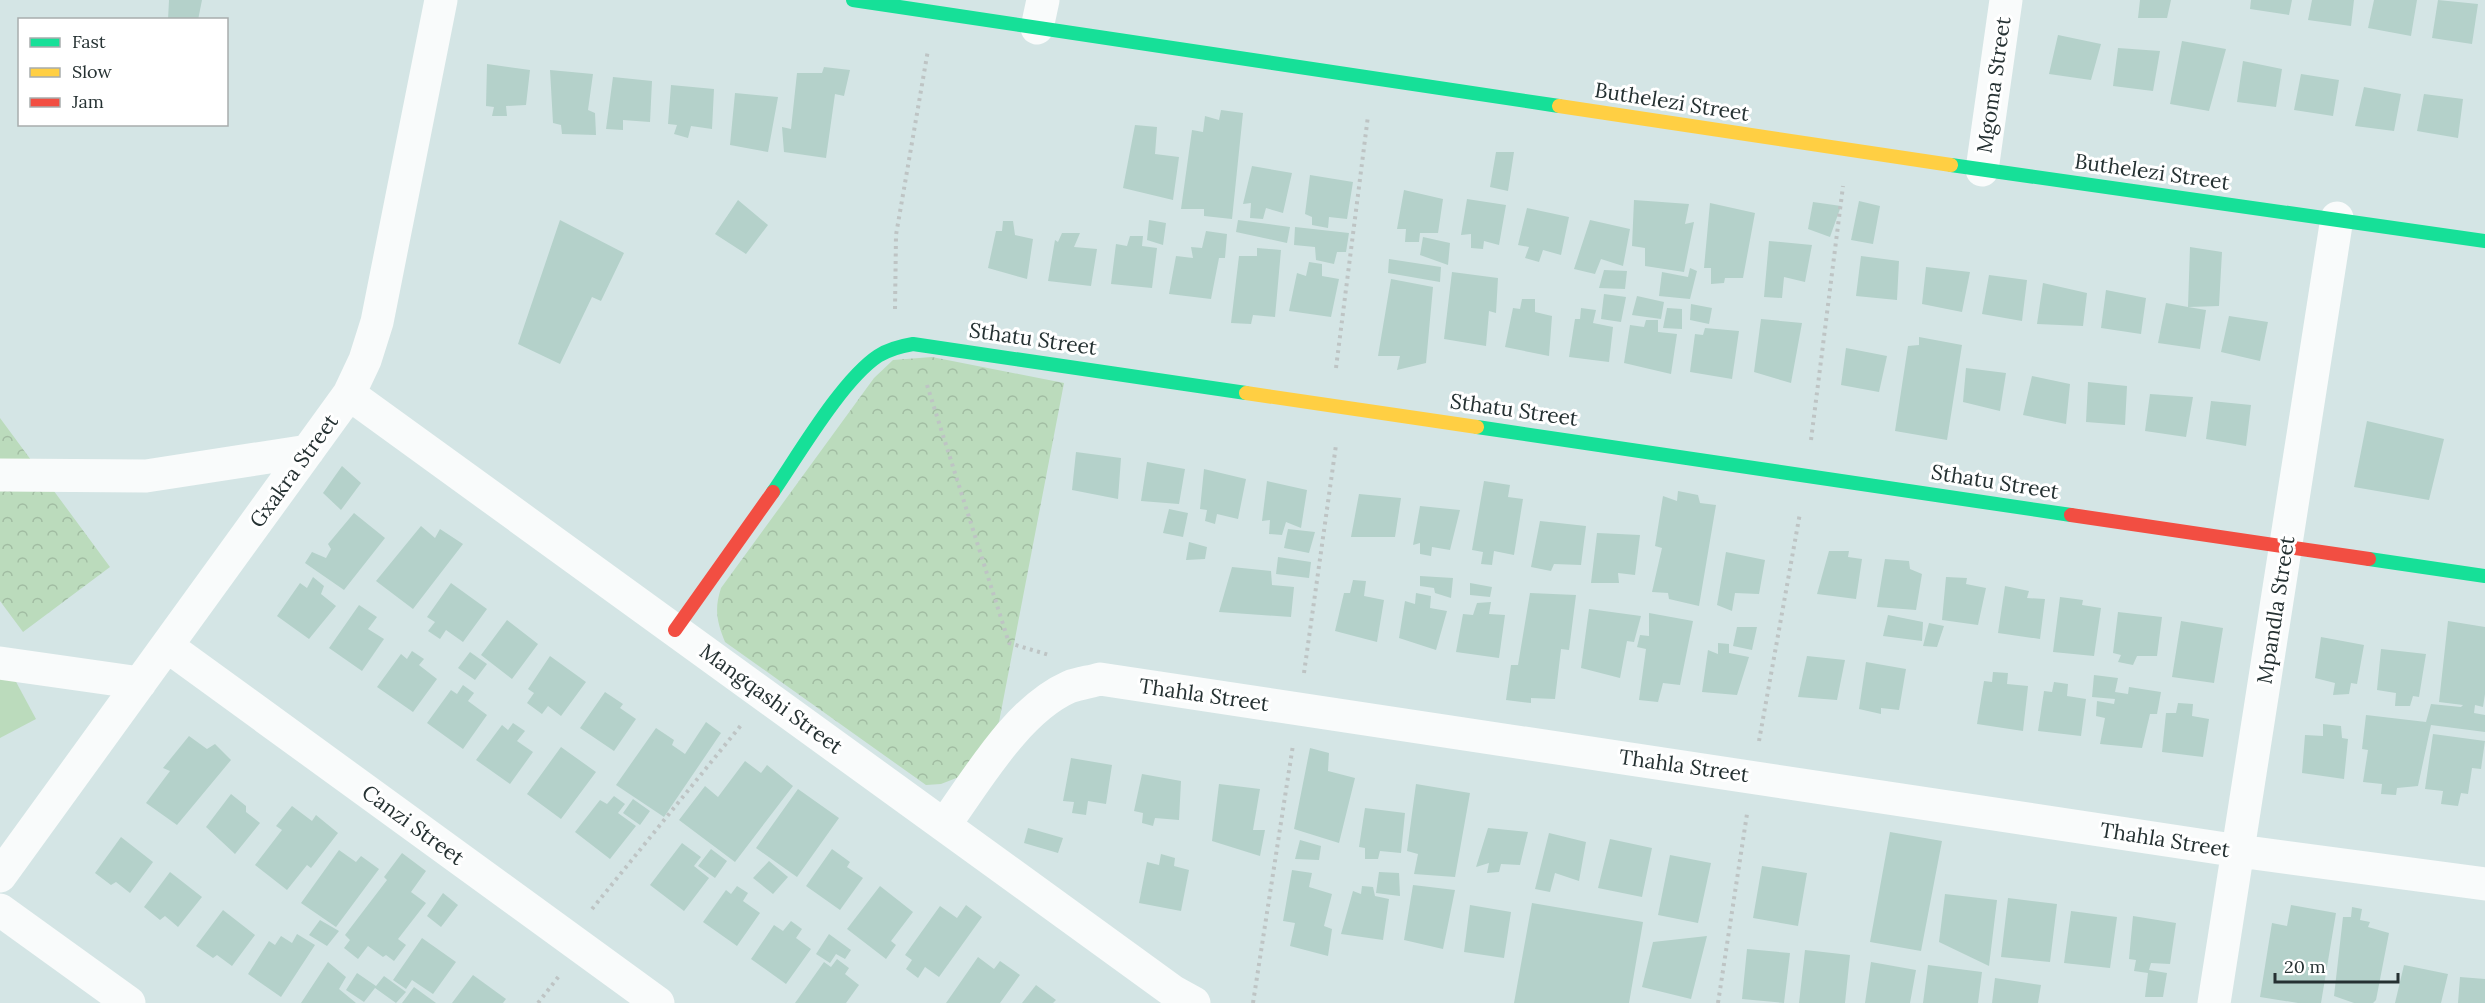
<svg xmlns="http://www.w3.org/2000/svg" width="2485" height="1003" font-family="Lora,serif">
<defs>
<pattern id="park-crowns" width="20" height="18" patternUnits="userSpaceOnUse" patternTransform="scale(1.5)"><rect width="20" height="18" fill="#bbdbbc"/><path d="M2 6a3 3 0 1 1 6 0M12 15a3 3 0 1 1 6 0" fill="none" stroke="#a1bca2"/></pattern>
</defs>
<rect width="100%" height="100%" fill="#d4e5e5"/>
<!-- park -->
<path fill="url(#park-crowns)" d="M932,357l132,26 -65,339 -40,55 -18,7 -15,1 -201,-143c-8,-20 -11,-33 -4,-54l153,-210 19,-18z
M0,418l110,149 -87,65 -23,-31z"/>
<!-- pitch -->
<path fill="#bbdbbc" d="M0,652l36,67 -36,19z"/>
<!-- building -->
<path fill="#b4d1ca" d="M169,0h33l-4,20h-30z
M2140,0h31l-4,18h-29z
M2251,0h41l-3,15 -39,-6z
M2312,0h42l-3,26 -43,-6z
M2374,0h43l-6,36 -43,-8z
M2438,0l40,4 -6,40 -40,-6z
M2058,35l43,9 -10,36 -42,-6z
M2182,41l44,8 -17,62 -39,-7z
M2118,48l42,3 -7,40 -40,-5z
M2243,61l39,8 -6,38 -39,-5z
M487,64l43,6 -4,35 -20,1 1,10h-15l2,-9 -8,-1z
M824,67l26,3 -6,26 -9,-2 -9,64 -42,-6 -2,-25 9,2 6,-56h25z
M550,70l43,4 -5,36 7,3 1,22 -34,-1 -1,-9 -8,-2z
M2301,74l38,6 -6,36 -39,-6z
M613,77l39,4 -2,41 -27,-2v10l-17,-1z
M671,85l43,4 -2,40 -21,-3 -3,12 -14,-4 3,-9 -9,-1z
M2364,87l37,7 -7,37 -39,-5z
M735,93l43,4 -10,55 -38,-7z
M2424,94l39,5 -5,39 -41,-7z
M1221,110l22,3 -11,106 -28,-3v-7h-23l11,-79 11,2 2,-16 14,4z
M1135,125l22,2 -2,27 24,3 -6,43 -50,-12z
M1496,152h18l-6,39 -18,-4z
M1252,166l40,7 -9,40 -17,-5 -3,11 -13,-1 1,-15 -8,1z
M1310,175l43,7 -6,37 -18,-2 -1,11 -16,-3v-8l-7,-3z
M1404,190l39,9 -5,34h-18l-1,9h-14l1,-13h-9z
M1467,199l39,6 -7,40 -15,-4 -1,8 -12,-1v-14l-10,1z
M738,200l30,25 -22,29 -31,-20z
M1634,200l55,4 -4,20 9,-2 -10,50 -39,-6v-18l-13,-2z
M1859,201l21,5 -7,38 -22,-4z
M1813,202l28,4 -11,31 -22,-8z
M1710,203l45,10 -12,65h-18l-1,5 -13,1v-16h-7z
M1527,208l42,9 -8,38 -18,-5 -4,12 -14,-4 4,-11 -11,-2z
M560,220l64,33 -23,48 -9,-4 -32,67 -42,-20z
M1149,220l17,3 -3,22 -16,-5z
M1238,220l52,7 -3,16 -51,-11z
M1590,220l40,9 -7,37 -22,-7 -6,15 -21,-5z
M1003,221h10l2,14 18,4 -6,40 -39,-11 8,-37h6z
M1295,227l54,6 -3,19h-9l-3,12 -18,-4 -1,-13 -21,-2z
M1206,231l21,3 -2,24h-6l-8,41 -42,-5 7,-38 17,2 -2,-11 11,1z
M1062,233h18l-6,14 23,2 -6,37 -43,-5 7,-41 3,2z
M1130,236h13l-1,10 15,2 -5,40 -41,-4 5,-40 11,2z
M1423,237l27,6 -2,22 -28,-10z
M1769,241l43,4 -7,37 -21,-5 -2,21 -18,-1z
M2190,247l32,5 -3,54 -31,1 18,3 -6,39 -42,-6 8,-40 22,4z
M1257,248l24,2 -6,67 -22,-2 -2,9 -20,-1 8,-67h18z
M1861,256l38,5 -2,39 -41,-4z
M1389,259l52,8 -1,15 -52,-9z
M1309,262l13,2v12l17,3 -8,38 -42,-6 8,-38 9,3z
M1926,267l44,5 -8,40 -40,-8z
M1690,268l7,3 -7,28 -31,-3 3,-24 26,5z
M1604,270l23,1 -2,18 -26,-1z
M1452,272l46,6 -2,35 -7,-2 -3,35 -42,-7z
M1989,275l38,5 -5,41 -40,-7z
M1391,279l42,8 -7,76 -29,7 3,-14h-22z
M2043,283l44,10 -4,33 -46,-2z
M2106,290l40,8 -5,36 -40,-6z
M1604,294l22,3 -5,25 -20,-3z
M1637,296l27,6 -3,17 -29,-4z
M1522,299h13v13l17,4 -3,40 -44,-9 8,-39 7,1z
M1691,304l21,4 -3,16 -19,-4z
M1581,308l15,2 -3,13 20,4 -4,35 -40,-5 6,-38h5z
M1667,308l15,1v20l-19,-1z
M2229,316l39,6 -8,39 -39,-9z
M1761,319l41,4 -11,60 -37,-11z
M1646,320h12v12l19,2 -6,40 -47,-11 6,-38 14,2z
M1705,328l34,3 -7,48 -42,-7 5,-38 8,1z
M1919,337l43,8 -15,95 -52,-9 13,-85 11,-1z
M1846,348l41,8 -8,36 -38,-7z
M1966,368l40,5 -6,38 -37,-9z
M2032,376l38,8 -4,40 -43,-9z
M2088,382l39,4 -2,39 -39,-3z
M2150,394l43,3 -7,40 -41,-6z
M2211,401l40,4 -5,41 -40,-7z
M2367,421l77,18 -15,61 -75,-13z
M1076,452l45,6 -3,41 -46,-9z
M1147,462l38,7 -6,35 -38,-3z
M342,466l19,17 -20,27 -18,-17z
M1204,469l42,10 -8,40 -21,-5 -2,10 -10,-3 2,-11 -7,-1z
M1267,481l40,9 -6,38 -15,-6 -4,13 -13,-1 1,-14 -8,1z
M1484,481l26,4 -2,12 15,2 -9,56 -20,-4 -2,14 -11,-1 2,-12 -11,-2z
M1678,491l20,4 2,8 16,2 -17,101 -30,-7 -1,-6 -16,-1 10,-44 -7,-2 8,-50 14,5z
M1359,494l42,4 -6,39h-44z
M1420,506l40,4 -10,40 -18,-3 -1,9 -11,-2v-11l-7,2z
M1169,509l19,4 -5,24 -20,-4z
M354,513l31,25 -41,52 -39,-27 7,-11 14,6 5,-9 -3,-5z
M1540,521l46,5 -5,39 -27,-1 -3,7 -20,-4z
M421,526l14,12 5,-9 23,15 -50,65 -37,-28z
M1288,529l27,3 -6,21 -25,-5z
M1597,533l43,2 -5,40 -17,-2 1,10h-28z
M1189,542l18,5 -2,12 -19,1z
M1829,551h20l-1,6 14,2 -6,40 -39,-5z
M1726,552l39,8 -6,34 -24,-1 -3,18 -15,-6z
M1278,557l33,5 -2,16 -33,-4z
M1885,559l24,2 1,8 12,5 -6,36 -39,-3z
M1232,567l39,4 1,14 22,2 -3,30 -72,-5z
M1420,576l33,2 -2,20 -16,-5 -1,-5 -14,-2z
M313,577l11,9 -3,8 15,12 -27,33 -32,-23 23,-33 7,5z
M1946,577l21,1 -1,6 20,4 -8,37 -36,-5z
M1353,580l13,1 -2,15 20,4 -7,42 -42,-11 9,-38h6z
M451,583l36,26 -24,33 -17,-12 -6,9 -12,-8 7,-9 -8,-5z
M1470,583l22,4 -2,10 -20,-2z
M2005,586l24,5 -2,7 18,1 -5,40 -42,-6z
M1416,593l15,3 -1,12 17,3 -11,39 -37,-12 6,-37 10,3z
M1530,593l46,2 -7,55 -8,-1 -6,50 -24,-1v5l-25,-3 5,-35h7z
M2060,597l23,3 -1,5 19,3 -7,48 -41,-4z
M1491,602l-2,12 16,1 -6,43 -43,-6 7,-38 10,1 4,-12z
M359,605l18,12 -9,12 16,10 -22,32 -33,-23z
M1589,609l52,7 -7,26 -7,-1 -7,37 -39,-10z
M2118,612l44,5 -5,39h-20l-4,9 -15,-3 3,-7 -8,-2z
M1649,613l44,8 -13,64 -17,-2 -5,19 -19,-2 7,-51 -9,-2 3,-12 9,1z
M1888,615l35,7 -1,19 -39,-5z
M507,620l31,24 -26,35 -31,-24z
M2181,621l42,7 -9,55 -42,-6z
M2448,621l37,6v67l-2,13 -8,-2 -1,8 11,2v17l-54,-7 -13,61 -21,2 -1,7 -15,-1 1,-10 -19,-2 5,-32 -6,-1 4,-34 60,7 5,-18 30,3 2,-2 -24,-3z
M1929,623l15,3 -7,21 -14,-1z
M1737,627h20l-5,23 -19,-4z
M2321,637l43,8 -7,39 -6,-1 -2,11 -16,1 2,-12 -20,-5z
M1718,643l11,1v9l20,4 -12,38 -35,-3 6,-42 10,4z
M2381,649l45,5 -7,43 -6,-1 -3,10h-15l1,-13 -19,-3z
M412,651l12,8 -5,6 18,14 -24,33 -36,-25 24,-33 6,5z
M470,652l17,12 -12,16 -17,-12z
M550,656l36,26 -25,34 -13,-10 -6,8 -15,-11 7,-10 -6,-4z
M1807,656l38,4 -8,40 -39,-3z
M1866,662l40,7 -7,41 -18,-2v6l-22,-5z
M1993,672l15,1 -1,11 21,2 -5,45 -46,-7 7,-43 8,1z
M2094,675l24,3 -3,14 13,2 1,-7 32,5 -4,22h-7l-8,34 -42,-4 5,-26 -9,-2 1,-15 17,3 1,-5 -23,-2z
M2054,682l14,2 -1,12 19,3 -5,37 -43,-5 6,-40 8,1z
M463,685l11,8 -6,8 19,14 -24,34 -36,-26 24,-33 6,4z
M605,692l18,12 -3,4 16,11 -22,32 -34,-23z
M2178,703l15,1 -1,12 17,3 -6,38 -41,-5 4,-39h10z
M706,722l15,11 -57,84 -48,-32 40,-57 18,12 -2,5 13,9z
M513,723l12,8 -8,10 16,11 -23,32 -34,-24 26,-35 6,5z
M2323,724l18,2 1,12 6,1 -4,40 -42,-6 3,-38 18,1z
M2433,734l52,7 -4,28 -9,-1 -4,26 -7,-1 -3,13 -17,-2 2,-13 -18,-2z
M189,736l18,13 8,-5 16,16 -54,65 -31,-22 24,-32 -7,-3z
M561,747l35,25 -35,47 -34,-25z
M1310,748l19,5 -1,18 27,7 -16,65 -45,-14z
M1071,758l41,7 -6,39 -18,-3 -2,14 -14,-2 2,-11 -11,-1z
M745,761l16,12 6,-8 26,21 -58,76 -56,-42 26,-34 13,11z
M1142,774l39,7 -2,39 -24,-2 -2,8 -11,-3 1,-10 -9,-2z
M1219,784l41,5 -7,41h12l-5,26 -48,-15z
M1416,784l54,9 -15,84 -41,-3 4,-20 -11,-3z
M798,789l41,29 -42,59 -41,-29z
M231,794l15,12v6l14,11 -25,31 -29,-27z
M614,796l11,8 -7,9 18,13 -26,33 -35,-27 25,-32 7,4z
M633,799l17,12 -10,14 -17,-12z
M292,806l20,15 4,-6 22,18 -27,35 -4,-3 -20,25 -32,-25 27,-35 -6,-4z
M1365,808l40,5 -4,40 -21,-2 -2,8h-13v-11l-6,-1z
M1028,828l35,10 -5,15 -34,-10z
M1488,828l40,4 -8,33 -19,-1 -2,8 -12,1 2,-10 -13,4z
M1890,832l52,9 -21,110 -51,-9z
M1549,833l37,9 -7,39 -24,-8 -5,19 -15,-3z
M121,837l32,25 -23,31 -14,-11 -5,3 -16,-12z
M1610,839l42,9 -10,49 -44,-9z
M1300,840l21,6 -2,14 -24,-1z
M682,843l19,14 -7,9 15,12 -25,33 -34,-26z
M711,849l16,12 -12,17 -17,-12z
M832,849l18,13 -3,5 16,11 -23,32 -34,-24z
M339,850l17,12 5,-6 18,13 -43,58 -35,-24z
M402,853l24,18 -15,21 15,11 -28,36 8,6 -12,16 -8,-6 -3,2 -15,-11 -10,13 -14,-11 6,-8 -5,-5 42,-55 -3,-3z
M1161,854l14,4 -1,8 15,4 -8,41 -42,-8 8,-41 12,3z
M1670,855l41,8 -13,60 -40,-8z
M769,861l19,16 -15,17 -20,-16z
M1762,866l45,7 -9,53 -45,-8z
M1292,870l20,3 -3,14 23,7 -8,32 8,3 -4,27 -38,-10 5,-23 -12,-2z
M170,872l32,25 -24,30 -13,-11 -5,4 -16,-13z
M1379,872l20,1 1,23 -24,-3z
M1413,885l42,5 -12,59 -39,-9z
M737,886l11,7 -5,8 17,12 -23,33 -34,-24 23,-32 5,4z
M880,886l33,26 -22,29 5,4 -10,14 -39,-30z
M1362,886l11,1 2,9 14,3 -6,41 -42,-6 12,-43 8,3z
M443,893l15,12 -17,22 -14,-11z
M1945,894l52,6 -8,66 -50,-24z
M2008,898l49,6 -7,58 -49,-5z
M1532,903l111,19 -14,81h-115z
M966,905l16,12 -43,60 -14,-10 -7,11 -12,-9 6,-9 -7,-5 35,-49 17,12z
M1470,905l41,7 -7,46 -40,-6z
M2291,905l45,8 -15,90h-23l-38,-6 12,-74 15,3z
M2352,907l10,2 -2,11 10,2 -2,5 21,6 -13,67 -3,3h-19l-20,-7 9,-79h8z
M223,910l32,25 -23,31 -15,-11 -4,3 -17,-12z
M2071,911l46,6 -7,51 -46,-5z
M2133,916l43,7 -6,41 -19,-1 -2,7 18,3 -4,24h-18l3,-24 -14,-2 2,-11 -7,-1z
M320,920l19,11 -12,15 -18,-11z
M791,921l11,8 -6,9 15,11 -25,35 -35,-25 23,-34 9,6z
M297,934l18,11 -34,52 -33,-23 21,-33 6,4 6,-9 11,7z
M829,934l22,16 -6,9 -9,-5 -6,9 -14,-9z
M1707,936l-16,63 -49,-12 11,-45z
M422,938l34,24 -23,32 -21,-14 -6,9 -13,-9z
M1747,949l43,4 -6,50 -42,-4z
M1805,950l45,5 -5,48h-46z
M978,957l16,12 6,-8 20,14 -20,28h-54z
M837,959l12,9 -4,6 14,11 -13,18h-51l29,-41 7,5z
M328,962l18,15 -7,12 17,14h-55z
M1871,962l45,8 -6,33h-45z
M1928,965l54,7 -4,31h-55z
M2404,965l44,9 -7,29h-46z
M357,973l19,13 8,-10 22,16 -10,11 -21,-15 -11,14 -18,-12z
M473,975l33,24 -3,4h-51z
M2460,977l25,2v24h-27z
M1995,978l46,7 -3,18h-46z
M1036,985l20,15 -3,3h-31z
M414,987l22,16h-34z"/>
<g fill="none" stroke-linecap="round" stroke-linejoin="round">
<!-- path -->
<path stroke="#bec4c4" stroke-width="4" stroke-dasharray="3 4.5" stroke-linecap="butt" d="M895,309l1,-74 32,-185
M1336,368l32,-252
M927,385l82,258 40,12
M1811,440l32,-254
M1304,673l32,-228
M1759,741l41,-228
M592,909l150,-185
M538,1003l21,-27
M1253,1003l40,-258
M1718,1003l29,-189"/>
<!-- street -->
<path stroke="#f9fbfb" stroke-width="33" d="M1037,28l6,-28
M1982,170l24,-170
M349,394l825,598 20,11
M0,475l146,1 162,-25
M167,646l491,357
M0,663l140,20
M945,824c32,-44 72,-114 124,-137 10,-4 21,-5 31,-8l1139,172 246,33
M0,876l349,-482 16,-34 12,-38 64,-322
M0,910l129,93
M2214,1003l123,-785"/>
<!-- fast -->
<path stroke="#16e098" stroke-width="14" d="M853,0l706,106
M1951,165l534,76
M1477,427l594,88
M773,492c26,-38 69,-112 105,-136 11,-7 23,-10 35,-12l333,49
M2369,559l116,17"/>
<!-- slow -->
<path stroke="#ffcf43" stroke-width="14" d="M1559,106l392,59
M1246,393l231,34"/>
<!-- jam -->
<path stroke="#f24e42" stroke-width="14" d="M2071,515l298,44
M675,630l98,-138"/>
</g>
<g text-anchor="middle" stroke-width="6" stroke-linejoin="round" paint-order="stroke">
<!-- street labels -->
<g font-size="21" fill="#253132" stroke="#fff">
<text transform="translate(1994 85) rotate(-82)" y="7">Mgoma Street</text>
<text transform="translate(1672 102) rotate(9)" y="7">Buthelezi Street</text>
<text transform="translate(2152 172) rotate(8)" y="7">Buthelezi Street</text>
<text transform="translate(1033 339) rotate(8)" y="7">Sthatu Street</text>
<text transform="translate(1514 410) rotate(8)" y="7">Sthatu Street</text>
<text transform="translate(294 471) rotate(-54)" y="7">Gxakra Street</text>
<text transform="translate(1995 482) rotate(9)" y="7">Sthatu Street</text>
<text transform="translate(2276 610) rotate(-81)" y="7">Mpandla Street</text>
<text transform="translate(1204 695) rotate(8)" y="7">Thahla Street</text>
<text transform="translate(771 699) rotate(36)" y="7">Mangqashi Street</text>
<text transform="translate(1684 766) rotate(8)" y="7">Thahla Street</text>
<text transform="translate(413 825) rotate(36)" y="7">Canzi Street</text>
<text transform="translate(2165 840) rotate(9)" y="7">Thahla Street</text>
</g>
</g>
<!-- legend -->
<rect x="18" y="18" width="210" height="108" fill="#ffffff" stroke="#a8adad" stroke-width="1.5"/>
<rect x="30" y="38" width="30" height="9" fill="#16e098" stroke="#a8adad" stroke-width="1.5"/>
<text x="72" y="48" font-size="18" fill="#253132">Fast</text>
<rect x="30" y="68" width="30" height="9" fill="#ffcf43" stroke="#a8adad" stroke-width="1.5"/>
<text x="72" y="78" font-size="18" fill="#253132">Slow</text>
<rect x="30" y="98" width="30" height="9" fill="#f24e42" stroke="#a8adad" stroke-width="1.5"/>
<text x="72" y="108" font-size="18" fill="#253132">Jam</text>
<!-- scale -->
<path d="M2275 973v9h123v-9" fill="none" stroke="#253132" stroke-width="3"/>
<text x="2284" y="973" font-size="18" fill="#253132" stroke="#ffffff" stroke-width="4.5" paint-order="stroke">20 m</text>
</svg>
